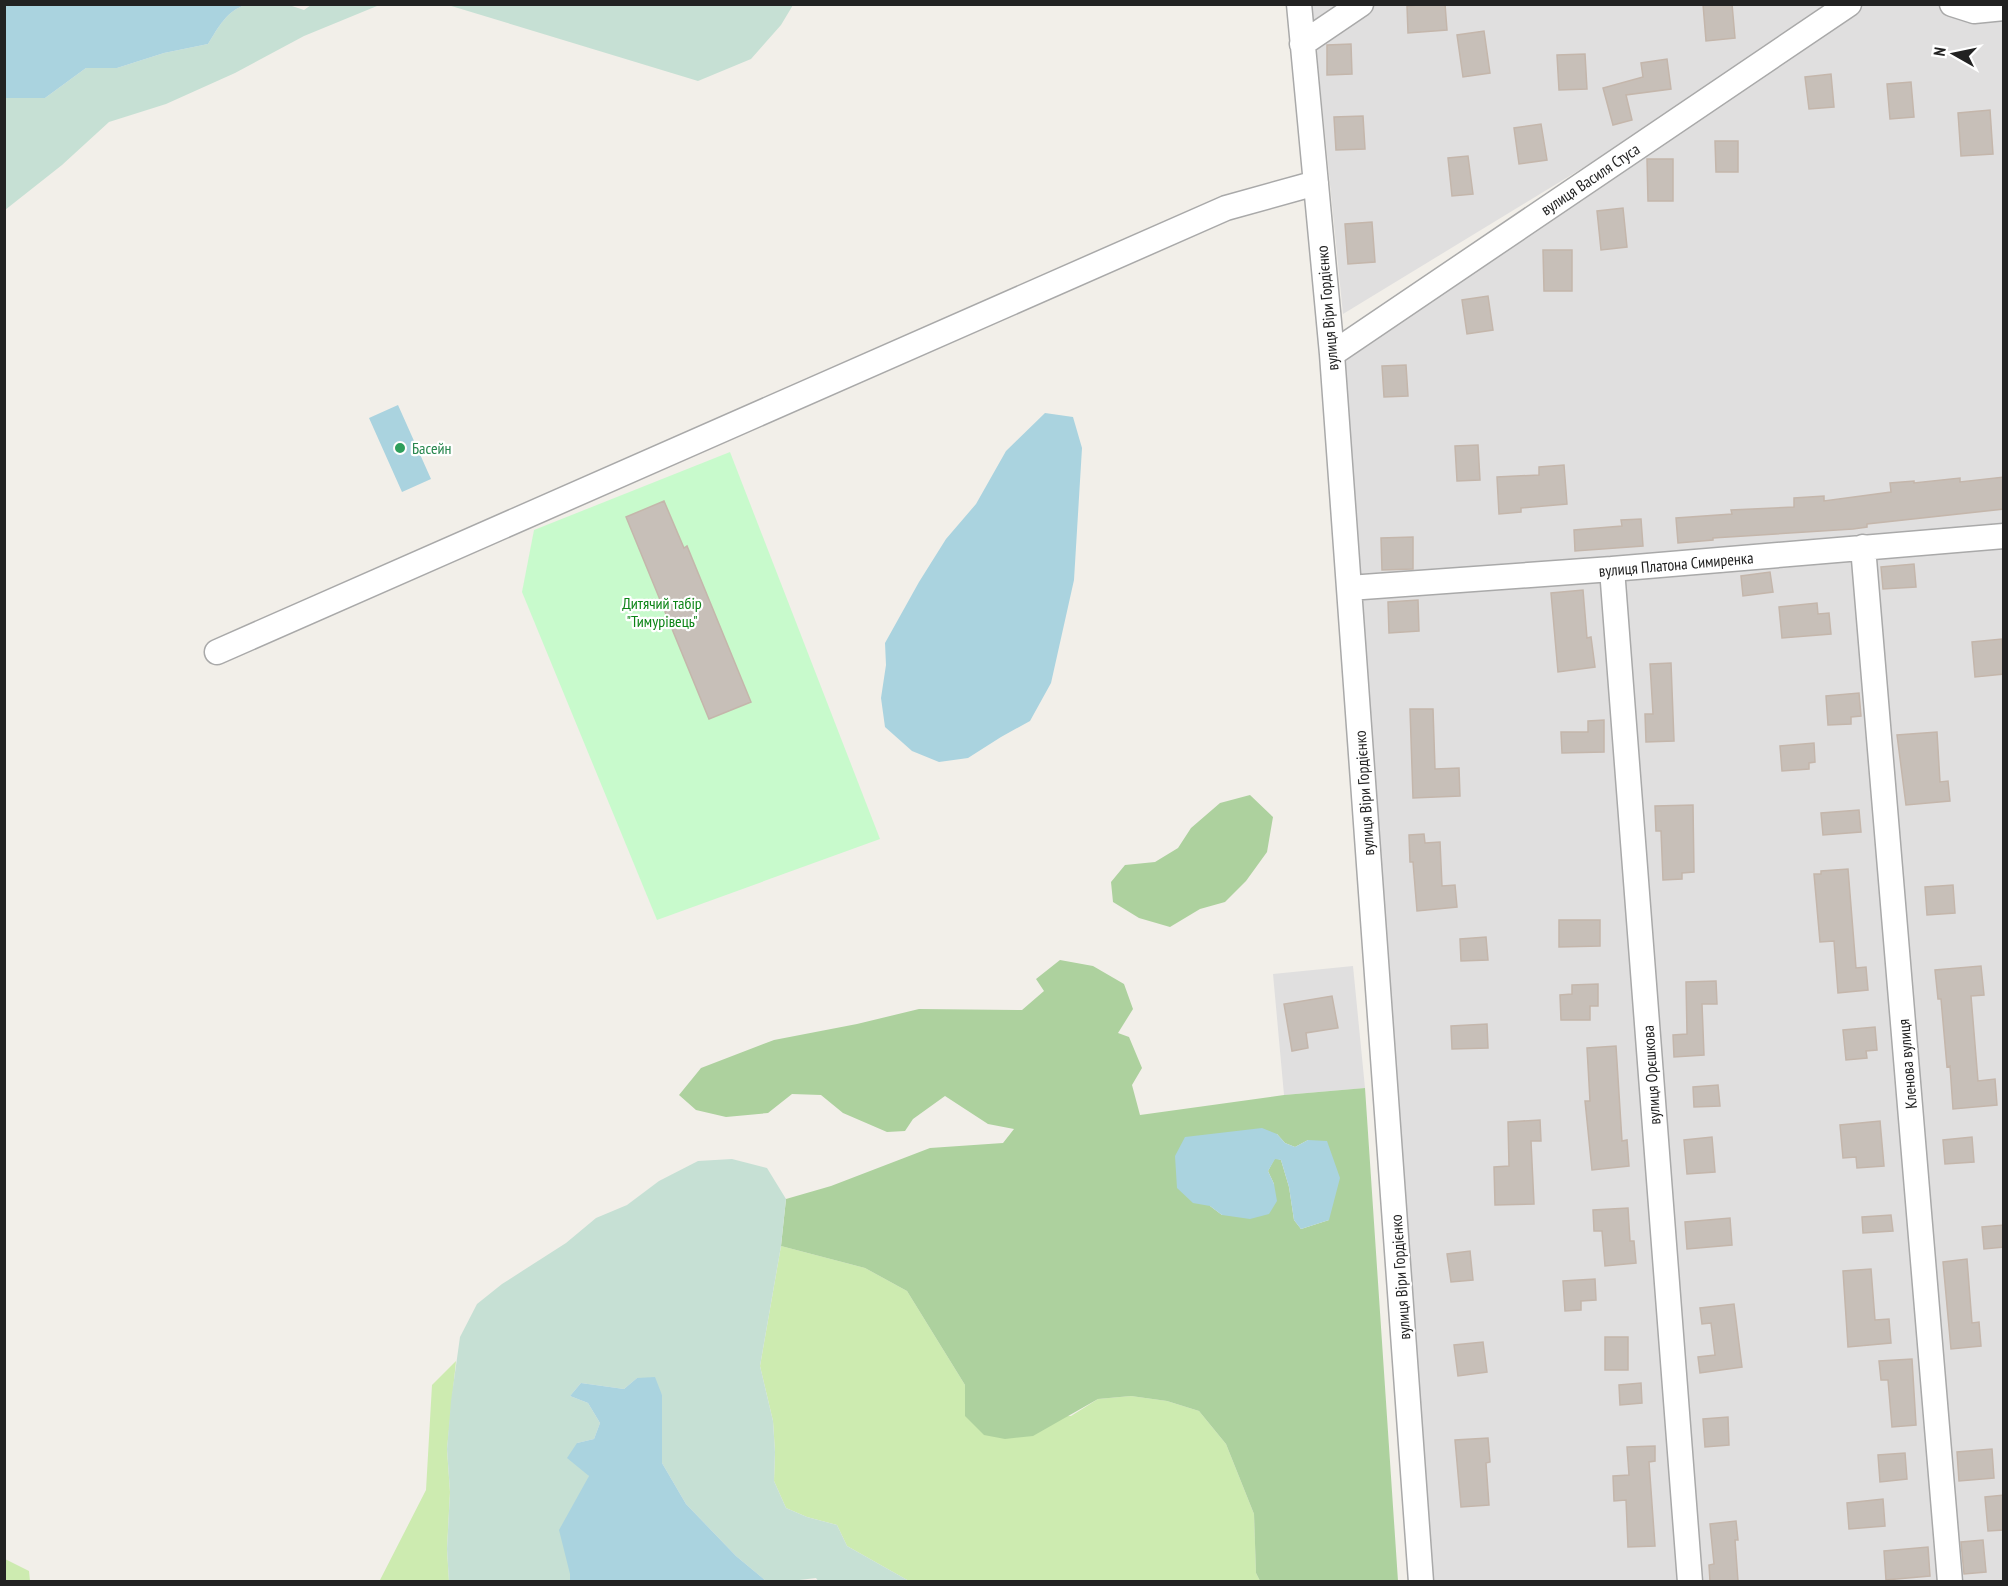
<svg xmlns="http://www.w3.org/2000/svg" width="2008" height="1586" font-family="'PT Sans Narrow',sans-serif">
<rect width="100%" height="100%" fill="#f2efe9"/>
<!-- residential -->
<path fill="#e0dfdf" d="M1312,5h515l-200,136 -284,173z
M1849,5h154v1576h-582l-89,-1227z
M1353,966l12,122 -81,7 -11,-121z"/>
<!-- grass -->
<path fill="#cdebb0" d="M781,1246l84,22 42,23 58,94v31h106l27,-17 33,-3 36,5 32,10 27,33 28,70 2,59 4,8h-351l-62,-35 -10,-21 -30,-8 -21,-9 -12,-27 1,-29 -2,-31 -13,-55z
M456,1361l-9,88 3,43 -3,57 2,32 -70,1 47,-92 6,-105z
M5,1559l24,12 1,10h-25z"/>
<!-- forest -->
<path fill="#add19e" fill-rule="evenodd" d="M1250,795l23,22 -6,35 -21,29 -21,21 -25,7 -30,18 -31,-9 -26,-16 -2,-20 14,-17 30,-3 23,-14 13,-20 29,-25z
M1060,960l33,6 31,18 9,25 -15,24 11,4 13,31 -10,17 8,30 144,-20 81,-7 33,493h-138l-4,-8 -2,-59 -28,-70 -27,-33 -32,-10 -36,-5 -33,3 -65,37 -28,3 -21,-4 -19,-19v-31l-58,-94 -42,-23 -84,-22 5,-47 45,-13 99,-38 73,-5 11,-14 -26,-5 -43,-28 -32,23 -8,12 -18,1 -44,-19 -22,-18 -29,-1 -24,19 -42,4 -30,-7 -17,-15 22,-27 73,-28 83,-16 62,-15 103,1 22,-19 -8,-12zM1277,1134l8,9 10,4 13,-7 21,80 -28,9 -7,-9 -5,-33 -8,-27 -6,-2 -7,13 6,13 -52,31 -12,-9z"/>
<!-- wetland -->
<path fill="#c6e0d4" d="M246,5h43l15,5 7,-5h112l-46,1 -73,30 -69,37 -69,31 -57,18 -47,43 -57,45v-112h40l41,-30h31l47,-15 44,-9c10,-16 19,-34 38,-39z
M448,5h345l-12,20 -30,34 -53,22z
M732,1159l35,9 19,31 -5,47 -21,120 13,55 2,31 -1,29 12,27 21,9 30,8 10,21 62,35 -90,1 -3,-4 -25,3h-25l-30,-25 -50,-52 -24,-41v-68l-25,-17 -13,11 -43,-6 -11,13 18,7 12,20 -6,16 -17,4 12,33 -19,105 -121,1 -2,-33 3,-57 -3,-43 4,-48 9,-64 17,-33 25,-20 64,-41 30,-25 31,-13 32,-24 39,-20z"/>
<!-- park -->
<path fill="#c8facc" d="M730,452l150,387 -223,81 -135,-328 12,-62z"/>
<!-- water -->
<path fill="#aad3df" d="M4,5l1,-1 241,1c-19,5 -28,23 -38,39l-44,9 -47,15h-31l-41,30h-40z
M398,405l33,74 -29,13 -33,-74z
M1045,413l28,4 9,31 -8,132 -23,103 -21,38 -29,16 -33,21 -29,4 -27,-11 -27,-24 -4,-29 5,-33 -1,-22 34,-61 27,-43 30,-35 30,-53z
M1262,1128l15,6 8,9 10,4 13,-7 19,1 13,37 -11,42 -28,9 -7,-9 -5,-33 -8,-27 -6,-1 -7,12 6,13 3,17 -8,13 -19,5 -28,-4 -12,-9 -17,-3 -16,-15 -2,-32 10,-19z
M655,1377l7,18v68l24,41 50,52 30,25h-196v-7l-11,-44 30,-54 -22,-18 10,-15 17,-4 6,-16 -12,-20 -18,-7 11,-13 43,6 13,-11z"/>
<!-- building -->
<path fill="#c7bfb8" stroke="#c4b6ab" stroke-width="1.5" d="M1430,4h15l2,26 -39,3 -1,-27z
M1703,4h29l3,34 -29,3z
M1484,31l6,42 -27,4 -6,-42z
M1351,44l1,30 -25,1v-30z
M1585,54l2,35 -28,1 -2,-35z
M1667,59l4,30 -45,6 6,25 -19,5 -10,-37 40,-11 -2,-14z
M1831,74l3,33 -25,2 -4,-32z
M1911,82l3,35 -24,2 -3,-35z
M1990,110l3,44 -32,2 -3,-43z
M1363,116l2,33 -29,1 -2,-33z
M1541,124l6,36 -28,4 -5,-36z
M1715,141h23v31h-22z
M1468,156l5,38 -21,2 -4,-38z
M1647,159h26v42h-25z
M1623,208l4,39 -26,3 -4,-39z
M1372,222l3,40 -27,2 -3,-40z
M1543,250h29v41h-28z
M1488,296l5,34 -26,4 -5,-34z
M1406,365l2,31 -24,1 -2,-31z
M1478,445l2,35 -23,1 -2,-35z
M1564,465l3,39 -46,4v4l-22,2 -2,-37 42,-2v-8z
M2004,477v32l-137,15v3l-14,2 -140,9v2l-35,3 -2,-25 56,-4 -1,-4 63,-3v-9l30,-2v5l67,-9 -1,-9 24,-2v2l46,-5v4z
M664,501l20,47 3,-2 64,156 -42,17 -83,-202z
M1641,519l2,27 -68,5 -1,-21 48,-4 -1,-6z
M1413,537v32l-31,1 -1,-32z
M1914,564l2,23 -33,2 -2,-22z
M1770,572l3,20 -30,4 -2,-20z
M1583,590l4,48 4,-1 4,30 -37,5 -7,-79z
M1418,600l1,31 -30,2 -1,-31z
M1817,603l1,11 11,-1 2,21 -49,4 -3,-31z
M2002,639l2,35 -29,3 -3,-35z
M1671,663l3,78 -28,1 -1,-28h8l-3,-50z
M1859,693l2,23 -10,1v7l-23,1 -2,-29z
M1410,709h23l2,60 24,-1 1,28 -47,2z
M1604,720v32l-42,1 -1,-21h27v-11z
M1937,732l3,50 8,-1 2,20 -44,4 -9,-70z
M1814,743l1,19 -6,1v6l-27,2 -2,-25z
M1693,805l1,67 -12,1v6l-19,1 -2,-49h-5l-1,-25z
M1859,810l2,22 -38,3 -2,-22z
M1424,834l1,9 15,-1 2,44 13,-1 2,22 -40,4 -4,-49h-3l-1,-27z
M1848,869l8,99 10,-1 2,23 -30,3 -4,-52 -14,1 -6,-68h7v-3z
M1953,885l2,28 -28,2 -2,-28z
M1559,920h41v26l-41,1z
M1486,937l2,23 -27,1 -1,-22z
M1981,966l3,29 -13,1 7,85 17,-2 2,26 -44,4 -3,-43 -3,1 -6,-68h-3l-3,-29z
M1716,981l1,23h-15l2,51 -30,2 -1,-22 14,-1 -1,-52z
M1598,984v22h-8v14h-29l-1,-25 12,-1v-9z
M1332,996l6,32 -32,5 2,15 -16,3 -8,-47z
M1487,1024l1,24 -36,1 -1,-23z
M1875,1027l2,23 -11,1 1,7 -21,2 -3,-30z
M1616,1046l6,95 5,-1 2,26 -37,4 -7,-69h5l-3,-53z
M1718,1085l2,21 -26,1 -1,-20z
M1540,1120l1,21h-10l3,63 -39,1 -1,-38 15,-1 -1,-44z
M1880,1121l4,45 -27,2 -1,-11 -13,1 -3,-33z
M1712,1137l3,35 -28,2 -3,-34z
M1972,1137l2,25 -29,2 -2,-24z
M1628,1208l2,33h4l2,22 -31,3 -3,-35h-8l-1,-21z
M1891,1215l2,16 -30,2 -1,-16z
M1730,1218l2,27 -45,4 -2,-27z
M2004,1225v22l-20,2 -2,-22z
M1470,1251l3,29 -22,2 -4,-28z
M1967,1259l5,64 7,-1 2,24 -30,3 -8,-87z
M1871,1269l4,51 14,-1 2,24 -43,4 -5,-76z
M1595,1279l1,21 -15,1v9l-16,1 -2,-30z
M1734,1304l8,63 -42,6 -2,-16 17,-2 -4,-32 -9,1 -2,-16z
M1605,1337h23v33h-23z
M1483,1342l4,30 -29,4 -4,-31z
M1912,1359l4,66 -24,2 -4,-47h-7l-2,-19z
M1641,1383l1,20 -22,2 -1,-20z
M1728,1417l1,28 -24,2 -2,-28z
M1488,1438l2,24 -4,1 3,42 -28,2 -6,-67z
M1655,1446v15l-6,1 6,84 -27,1 -2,-47 -12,1 -1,-25 16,-1 -2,-28z
M1992,1449l2,29 -35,3 -2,-29z
M1905,1453l2,26 -27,3 -2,-27z
M2004,1495v35l-16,1 -3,-34z
M1883,1499l2,27 -36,3 -2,-26z
M1736,1521l2,19h-3l3,41h-28l-1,-16 5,-1 -4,-40z
M1983,1540l3,32 -22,2 -3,-32z
M1928,1547l2,29 -44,4 -2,-29z"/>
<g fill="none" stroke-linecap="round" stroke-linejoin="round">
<defs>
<path id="minor" d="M1299,4l33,350 89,1228
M1952,4l22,7 30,-3
M1302,44l59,-40
M1332,354l517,-350
M1863,547l87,1035
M1612,569l78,1013
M1349,588l263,-19 392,-33
M217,652l1009,-444 90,-25"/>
</defs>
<!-- minor casing -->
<use href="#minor" stroke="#a9a9a9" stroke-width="27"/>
<!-- minor -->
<use href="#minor" stroke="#fff" stroke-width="24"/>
</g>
<!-- markers -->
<circle fill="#2e9e5b" stroke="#fff" stroke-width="2" cx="400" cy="448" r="6"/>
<g text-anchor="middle" stroke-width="4.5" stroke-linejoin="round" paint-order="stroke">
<!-- street labels -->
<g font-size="16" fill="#222" stroke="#fff">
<text transform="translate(1590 179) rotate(-34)" y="6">вулиця Василя Стуса</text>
<text transform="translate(1327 308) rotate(-95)" y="6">вулиця Віри Гордієнко</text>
<text transform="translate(1676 564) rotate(-5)" y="6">вулиця Платона Симиренка</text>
<text transform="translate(1364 793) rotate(-94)" y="6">вулиця Віри Гордієнко</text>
<text transform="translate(1907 1064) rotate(-95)" y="6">Кленова вулиця</text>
<text transform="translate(1651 1075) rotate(-94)" y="6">вулиця Орєшкова</text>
<text transform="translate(1400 1277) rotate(-94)" y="6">вулиця Віри Гордієнко</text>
</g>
<!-- leisure labels -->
<g font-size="16" fill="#27864d" stroke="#fff" text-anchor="start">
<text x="412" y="454">Басейн</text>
</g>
<!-- park labels -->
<g font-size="16" fill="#0c8416" stroke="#fff">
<text x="662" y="609">Дитячий табір<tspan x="662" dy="18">"Тимурівець"</tspan></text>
</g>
</g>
<!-- border -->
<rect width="2008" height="1586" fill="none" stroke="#222222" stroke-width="12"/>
<!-- north arrow -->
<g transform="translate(1954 54) rotate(279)" stroke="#ffffff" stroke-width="4.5" paint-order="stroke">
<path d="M0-4.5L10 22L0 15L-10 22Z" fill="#222222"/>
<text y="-9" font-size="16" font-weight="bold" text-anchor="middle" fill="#222222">N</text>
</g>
</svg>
